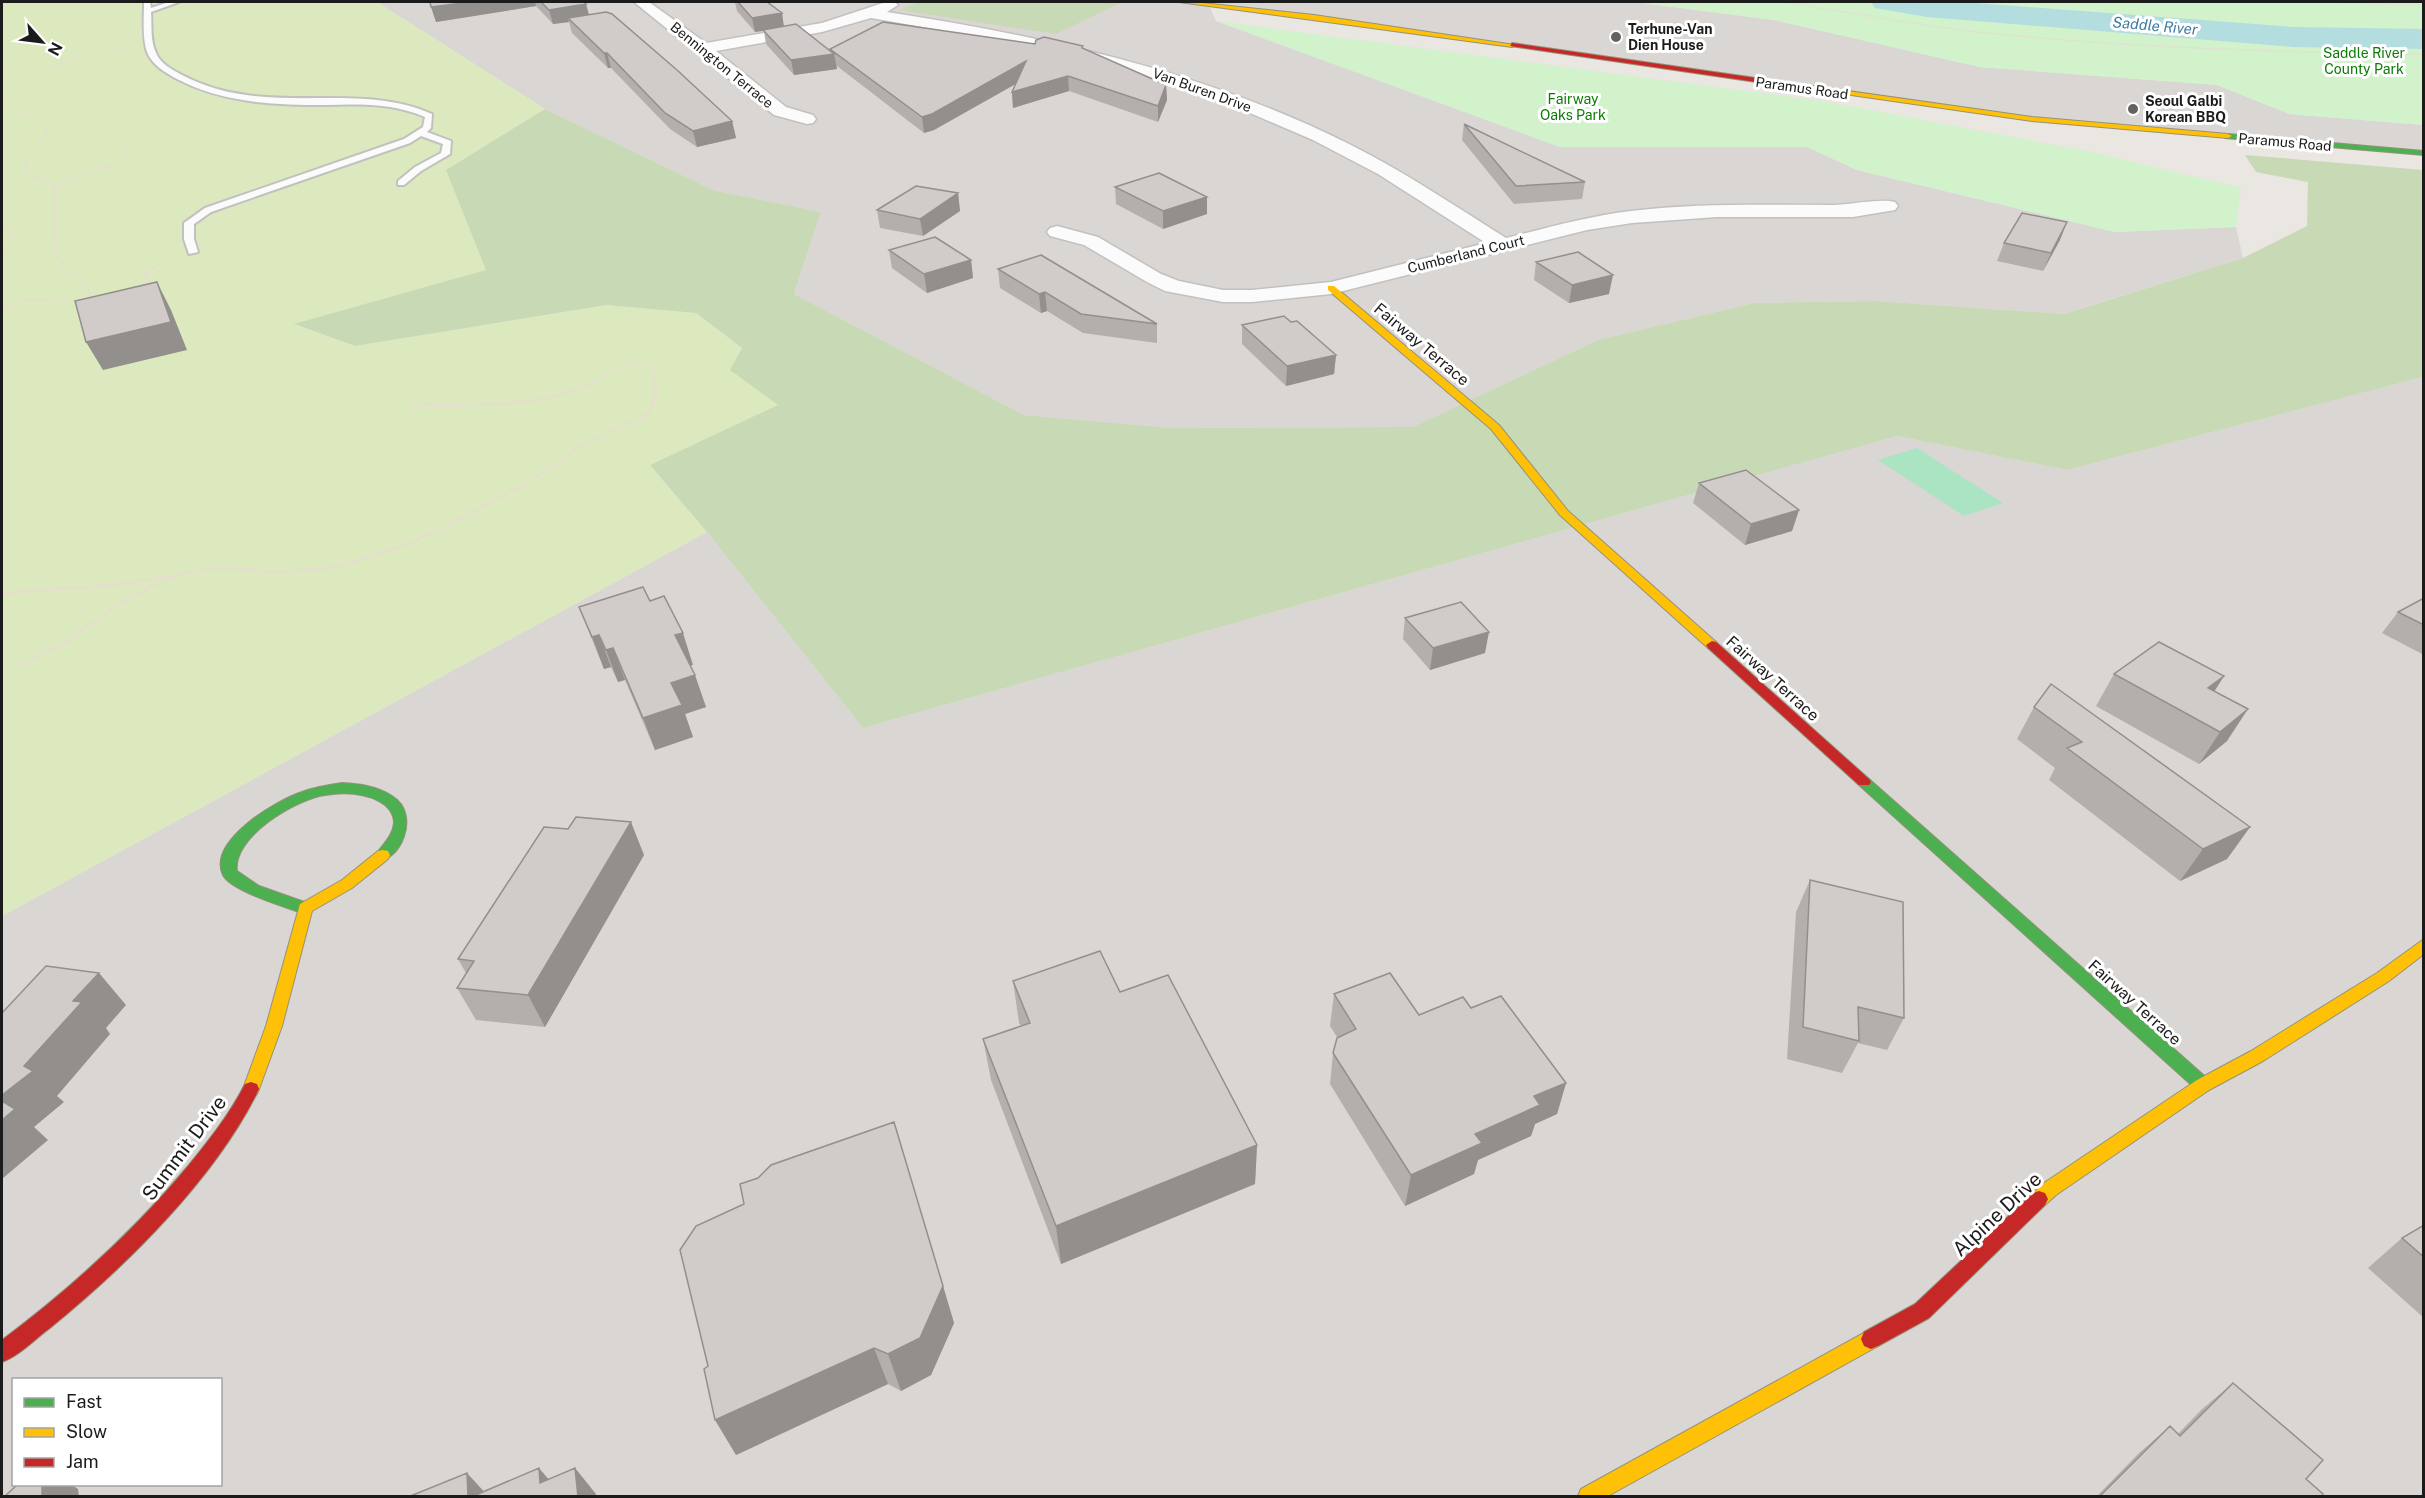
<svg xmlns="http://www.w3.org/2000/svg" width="2425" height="1498" font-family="'Public Sans',sans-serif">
<rect width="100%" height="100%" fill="#eae6e2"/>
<!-- residential -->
<path fill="#d9d6d4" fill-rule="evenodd" d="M377,2h1257l140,18 206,47 237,18 72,29 134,11v28l-328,-27 -886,-120 7,15 344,126h247l50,23 258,62 121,-5 7,31 -180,56 -187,-13 -122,2 -156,37 -185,87 -242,1 -147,-13 -230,-121 27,-82 -108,-22 -168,-81z
M2423,377v1119h-2421v-580l705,-384 156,196 1034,-292 170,34zM14,1380h206v104h-206z"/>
<!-- grass -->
<path fill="#dce9be" d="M2,2h375l168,107 -99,61 41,100 -192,55 60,21 251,-41 89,8 47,35 -11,22 47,35 -128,60 57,67 -705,384z"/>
<!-- forest -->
<path fill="#c8d9b5" d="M919,2h194l7,1 -64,31 -157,-24z
M545,109l168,81 108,22 -27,82 230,121 147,13 242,-1 185,-87 156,-37 122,-2 188,13 179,-56 64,-32 1,-44 -52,-10 -11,-17 178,15v207l-356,93 -170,-34 -1034,292 -156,-196 -57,-67 128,-60 -48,-35 12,-22 -46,-35 -90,-8 -251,41 -61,-22 192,-54 -40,-100z"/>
<!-- park -->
<path fill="#d1f2ca" d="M1634,2h789v123l-134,-11 -72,-29 -237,-18 -206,-47z
M1216,21l606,80 270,51 149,36 -5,39 -121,5 -258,-62 -50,-23h-247z"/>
<!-- pitch -->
<path fill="#abe4c3" d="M1917,448l86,55 -39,13 -86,-56z"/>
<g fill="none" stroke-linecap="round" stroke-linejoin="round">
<!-- river -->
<path fill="#b3dddf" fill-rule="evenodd" d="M1871,2h91l332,25 130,2v20l-130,-2 -367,-30 -52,-9z"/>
<defs>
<path id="lane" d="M144,2h6l1,6 18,-6h10l-28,10c1,13 -1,29 5,41 4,10 15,16 24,21 85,46 172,5 252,40l-1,14 -4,4 24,9 -1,13 -29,17 -17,14h-6v-4l17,-14 26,-14 2,-9 -22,-8 -11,7 -199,69 -17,12v15l4,13 -9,2 -5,-15v-16l21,-15 199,-69 19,-12 2,-10c-32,-14 -66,-13 -100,-12 -51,0 -102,-2 -148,-26 -11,-6 -25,-14 -30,-27 -5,-15 -3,-35 -3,-50z"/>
<path id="street" d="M634,2h15l57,41 116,-20 64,-21h8l4,3 -11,7c161,25 317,59 464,133 54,27 104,61 155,93 41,-10 83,-22 125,-27 66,-8 134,-6 201,-6 18,0 48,-7 63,-3l3,4 -3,4 -42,7h-136l-85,6 -45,7 -256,64 -79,8h-29l-58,-11 -18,-9 -63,-37 -34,-9 -3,-4 3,-4 7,-2 41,11 63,37 18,7 44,9h29l79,-8 155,-39 -108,-69 -65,-34 -98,-42 -110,-35 -96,-21 -138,-24 -49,14 -106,19 70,56 27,8 3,4 -3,4 -6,1 -33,-9z"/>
<path id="fast" d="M2228,134l196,17v4l-199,-17v-4z
M1864,777l5,2 340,301 2,5 -2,5 -6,2 -6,-2 -338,-305 -2,-3 2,-3z
M342,783c17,1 35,3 50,13 31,19 5,69 -14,63l-2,-4c6,-10 17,-19 18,-32 0,-10 -7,-18 -15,-22 -16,-8 -36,-9 -54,-6 -29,4 -93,42 -88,76l22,15 51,18 3,4 -3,4 -5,2c-17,-6 -74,-23 -82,-39 -16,-34 54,-75 79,-83 13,-5 26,-7 40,-9z"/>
<path id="slow" d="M1179,2h14l121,13 201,30 -3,2z
M1770,80l262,37 196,17 4,2 -4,2 -196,-17 -264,-38z
M1328,286h6l165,139 69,86 148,131 2,3 -2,3h-8l-148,-133 -69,-86 -163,-139z
M383,850l5,1 2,4 -2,4 -36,29 -40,23 -30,115 -23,63 -2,5 -6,2 -6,-2 -2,-5 23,-63 34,-122 42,-24 36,-29z
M2424,939v15l-35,27 -126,80 -54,29 -153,105 -11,10 -6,2 -6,-2 -3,-6 3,-6 11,-10 153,-103 54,-29 126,-78z
M1871,1329l7,3 3,7 -3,7 -270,150h-30l3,-7z"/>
<path id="jam" d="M1512,43l258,37 3,2 -3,2 -260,-38z
M1712,641l4,1 153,137 2,3 -2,3h-10l-151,-137 -2,-3z
M251,1082l6,2 2,5c-43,89 -133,177 -209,239 -15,11 -31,28 -48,34v-22c68,-51 131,-108 186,-174 21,-26 42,-52 57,-82z
M2039,1191l6,2 3,6 -3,6 -116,113 -51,28 -7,3 -7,-3 -3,-7 3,-7 51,-28 118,-111z"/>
</defs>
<!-- lane casing -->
<use href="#lane" stroke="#c2c1bf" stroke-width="4"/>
<!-- street casing -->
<use href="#street" stroke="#c2c1bf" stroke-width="3"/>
<!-- fast casing -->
<use href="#fast" stroke="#94927a" stroke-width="2"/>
<!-- slow casing -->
<use href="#slow" stroke="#94927a" stroke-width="2"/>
<!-- jam casing -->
<use href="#jam" stroke="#94927a" stroke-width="2"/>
<!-- path-far2 -->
<path stroke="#ead7d6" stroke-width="1.5" stroke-dasharray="1.5 1.5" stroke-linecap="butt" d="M1781,2c69,10 138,24 207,31 145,15 290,19 436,21
M2309,2l115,3
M2,78l124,-31
M2,94l128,42 6,7 -22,21 -10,4
M2,113c19,1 37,0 46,19l-24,29 1,7"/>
<!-- path-far1 -->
<path stroke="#ead7d6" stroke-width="2" stroke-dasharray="2 2" stroke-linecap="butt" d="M24,166l1,7 29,11 2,73 28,26 9,18
M55,188l53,-22
M2,229l9,3 5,10 -14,12
M144,288v-15l25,-14
M2,308l24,-8 61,-1
M588,384c21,-10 41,-29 65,-18l2,18"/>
<!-- path -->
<path stroke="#ead7d6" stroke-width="3" stroke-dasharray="2 2" stroke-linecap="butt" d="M410,405c59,-1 127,5 181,-22
M2,593l114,-8 52,-9
M21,664l46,-23 65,-45 46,-22 38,-6 61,4 55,-4 74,-23 37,-17 89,-48 48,-33 67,-33 9,-17 -1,-14"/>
<!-- lane -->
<use href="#lane" fill="#fcfbfb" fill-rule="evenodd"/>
<!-- street -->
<use href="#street" fill="#fcfbfb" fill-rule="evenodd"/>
<!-- fast -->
<use href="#fast" fill="#4caf50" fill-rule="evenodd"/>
<!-- slow -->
<use href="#slow" fill="#ffc107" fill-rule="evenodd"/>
<!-- jam -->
<use href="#jam" fill="#c62828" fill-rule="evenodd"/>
</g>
<!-- wall -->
<path fill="#b4afad" d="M430,2h153l6,13 143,106 4,17 -39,9 -27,-18 -59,-61h-3l-36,-35 -3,-11 -16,2 -17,-18 -100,16z
M735,2h32l17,24 47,25 -1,-2 205,-5 48,2v3l83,36 1,15 -9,22 -89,-31 -56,17 -1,-16 4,-9 -82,47 -10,3 -87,-67v3l-43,6 -28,-31 -2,-13 -9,1 -18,-21z
M1464,124l121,58 -3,17 -68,5 -52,-64z
M1115,187l92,10v17l-44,15 -47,-25z
M958,193l2,18 -37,25 -43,-8 -3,-18z
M2060,240l-17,31 -46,-10 7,-18z
M889,250l82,10 2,18 -46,15 -35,-25z
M1536,262l73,32 -40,9 -35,-23z
M998,269l159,55v19l-74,-10 -36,-22 -6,2 -41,-25z
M1291,322l45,33 -2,19 -48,12 -44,-42v-19z
M1699,483l100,27 -7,21 -47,14 -52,-42z
M2424,598v57l-42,-22 16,-21z
M650,601l43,64h-3l16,42 -21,7 8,23 -38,13 -30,-70 -7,2 -7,-15 -7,2 -25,-62z
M1405,618l80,35 -55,17 -27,-31z
M2114,674l110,2 -10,15 13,50 -28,23 -103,-58z
M2034,707l216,120 -23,32 -47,22 -131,-101 6,-12 -38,-29z
M644,855l-99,172 -69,-7 -19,-32 9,-15 -8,-14z
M1810,880l94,138 -17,32 -29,-7 -16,30 -55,-14 9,-147z
M1013,981l107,11 137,153 -2,39 -194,80 -70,-184 -8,-41 38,-13 -2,-3z
M1334,994l85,21 52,-7 95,75 -9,31 -22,10 -4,12 -53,24 -4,14 -69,32 -75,-122 3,-31 4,-16 -7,-11z
M2424,1225v93l-56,-50 34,-30z
M943,1286l11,37 -23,52 -30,16 -13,-7 -152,71 -28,-89z
M2233,1383l73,96 15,18h-225l43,-44 31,-27 8,8 23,-24z"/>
<!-- shaded-wall -->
<path fill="#928f8d" d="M470,2h65l1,4 -100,16 -5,-15z
M586,4l4,14h-22l1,4 -16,2 -4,-14z
M782,13l2,14 -29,5 -3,-14z
M604,53h3l4,15h-3z
M834,54l3,15 -43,6 -3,-15z
M1026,61l2,16 -94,53 -10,3 -2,-16z
M1068,76l1,15 -56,17 -1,-16z
M1166,85l1,15 -9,22v-16z
M732,121l4,17 -39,9 -4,-16z
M958,193l2,18 -37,25 -3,-17z
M1207,197v17l-44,15v-18z
M2067,222l-7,18 -17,31 8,-18z
M971,260l2,18 -46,15 -3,-19z
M1613,275l-4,19 -40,9 3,-18z
M157,282l14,28 16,40 -84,20 -17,-28z
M1045,292l2,19 -6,2 -2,-19z
M1336,355l-2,19 -48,12 1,-20z
M1799,510l-7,21 -47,14 6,-21z
M1489,632l-4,21 -55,17 3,-22z
M683,633l10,32 -7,2 -11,-32z
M599,635l12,32 -7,2 -12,-32z
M613,648l12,32 -7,2 -12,-32z
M695,675l11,32 -21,7 8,23 -38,13 -12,-32 28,-35z
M2224,676l-20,32 4,-20z
M2248,709l-21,32 -28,23 21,-32z
M631,822l13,33 -99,172 -17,-32z
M2250,827l-23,32 -47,22 23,-32z
M99,973l27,32 -20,23 4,6 -53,62 7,6 -30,25 14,13 -46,39v-84l71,-94z
M1566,1083l-9,31 -22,10 -4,12 -53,24 -4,14 -69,32 6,-31 123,-79z
M1257,1145l-2,39 -194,80 -5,-38z
M943,1286l11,37 -23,52 -30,16 -13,-37z
M874,1348l14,36 -152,71 -21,-35z
M539,1468l22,26 -21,-11z
M575,1468l21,26v3h-18z
M467,1473l22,24h-21z
M42,1485h30l6,4 1,8h-37z"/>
<!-- building -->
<path fill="#d1ccc9" stroke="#928f8d" stroke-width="1.5" d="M430,2h40l-39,5z
M541,2h42l3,2 -37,6z
M738,2h29l15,11 -30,5z
M606,12l6,2 65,56 55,51 -39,10 -28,-18 -58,-60h-3l-36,-35z
M883,22l152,22 1,-4 8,-3 39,9 -1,2 84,37 -8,21 -90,-30 -56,16 14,-31 -94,53 -10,3 -92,-68z
M796,24l38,30 -43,6 -28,-30z
M1464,124l121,58 -69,4z
M1159,173l48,24 -44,14 -48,-24z
M916,186l42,7 -38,26 -43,-9z
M2022,213l45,9 -16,31 -47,-10z
M935,237l36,23 -47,14 -35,-24z
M1578,252l35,23 -41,10 -36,-23z
M1041,255l116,69 -76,-10 -36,-22 -6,2 -41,-25z
M157,282l14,40 -85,20 -11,-41z
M1284,316l7,6 6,-1 39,34 -49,11 -45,-41z
M1746,470l53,40 -48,14 -52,-41z
M643,587l7,14 14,-5 19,37 -8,2 20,40 -24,8 11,22 -39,13 -30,-70 -7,2 -7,-15 -7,2 -13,-30z
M2424,598v27l-26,-13z
M1461,602l28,30 -56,16 -28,-30z
M2159,642l65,34 -16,12 40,21 -28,23 -106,-58z
M2051,684l199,143 -47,22 -136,-101 15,-6 -48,-35z
M576,817l55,5 -103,173 -71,-7 17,-27 -16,-2 86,-132 24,2z
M1810,880l93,22 1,116 -46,-11 1,34 -56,-14z
M1100,951l20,41 48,-17 89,170 -201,81 -73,-187 47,-16 -17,-42z
M46,966l53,7 -26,28 9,1 -58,64 9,5 -31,24v-82z
M1390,973l29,42 44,-18 8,11 30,-12 65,87 -32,13 6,9 -65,29 7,9 -71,32 -78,-122 4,-15 19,-9 -22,-35z
M2,1101l13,8 -13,11z
M894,1122l49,164 -23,52 -32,16 -14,-6 -159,72 -11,-51 4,-3 -28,-116 16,-24 48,-22 -4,-20 18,-6 13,-13z
M2424,1225v32l-22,-19z
M2233,1383l90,77 -17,19 17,15 -2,3h-222l71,-71 10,10z
M539,1468l1,15 35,-15 3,29h-107z
M467,1473l1,24h-60z
M17,1485h25v12h-38z"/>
<!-- markers -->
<g fill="#636261" stroke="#fff" stroke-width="2">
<circle cx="1616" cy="37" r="6"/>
<circle cx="2133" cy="109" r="6"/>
</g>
<g text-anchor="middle" stroke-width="6" stroke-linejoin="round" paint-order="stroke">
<!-- far-poi labels -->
<g font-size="14" font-weight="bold" fill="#1b1b1b" stroke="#fff" text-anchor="start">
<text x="1628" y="34">Terhune-Van<tspan x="1628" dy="16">Dien House</tspan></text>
<text x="2145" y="106">Seoul Galbi<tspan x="2145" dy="16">Korean BBQ</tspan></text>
</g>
<!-- far-park labels -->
<g font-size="14" fill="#0c7c05" stroke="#fff">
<text x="2364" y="58">Saddle River<tspan x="2364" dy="16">County Park</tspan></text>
<text x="1573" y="104">Fairway<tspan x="1573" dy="16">Oaks Park</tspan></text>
</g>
<!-- far-street labels -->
<g font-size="14" fill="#1b1b1b" stroke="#fff">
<text transform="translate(722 65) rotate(39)" y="5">Bennington Terrace</text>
<text transform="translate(1802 88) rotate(8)" y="5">Paramus Road</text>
<text transform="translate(1202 90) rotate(20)" y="5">Van Buren Drive</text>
<text transform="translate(2285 142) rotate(5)" y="5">Paramus Road</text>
<text transform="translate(1466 254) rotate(-14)" y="5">Cumberland Court</text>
</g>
<!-- far-water labels -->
<g font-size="15" font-style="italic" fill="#3e7c9e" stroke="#fff">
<text transform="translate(2155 26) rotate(5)" y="5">Saddle River</text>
</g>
<!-- street labels -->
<g font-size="16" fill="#1b1b1b" stroke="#fff">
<text transform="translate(1422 344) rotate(40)" y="6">Fairway Terrace</text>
<text transform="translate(1773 678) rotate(42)" y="6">Fairway Terrace</text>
<text transform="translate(2135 1002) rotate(42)" y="6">Fairway Terrace</text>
</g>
<!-- near-street labels -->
<g font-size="20" fill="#1b1b1b" stroke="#fff">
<text transform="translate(184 1148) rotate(-53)" y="7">Summit Drive</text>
<text transform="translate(1997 1214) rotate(-43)" y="7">Alpine Drive</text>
</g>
</g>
<!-- border -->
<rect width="2425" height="1498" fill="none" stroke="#1b1b1b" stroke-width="6"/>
<!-- legend -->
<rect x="12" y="1378" width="210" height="108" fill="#ffffff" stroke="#a4a4a4" stroke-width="1.5"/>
<rect x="24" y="1398" width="30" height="9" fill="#4caf50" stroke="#a4a4a4" stroke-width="1.5"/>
<text x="66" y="1408" font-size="18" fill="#1b1b1b">Fast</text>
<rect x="24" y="1428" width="30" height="9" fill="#ffc107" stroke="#a4a4a4" stroke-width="1.5"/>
<text x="66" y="1438" font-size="18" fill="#1b1b1b">Slow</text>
<rect x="24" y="1458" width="30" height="9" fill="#c62828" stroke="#a4a4a4" stroke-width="1.5"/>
<text x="66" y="1468" font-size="18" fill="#1b1b1b">Jam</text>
<!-- north arrow -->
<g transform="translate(42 42) rotate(118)" stroke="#ffffff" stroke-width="4.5" paint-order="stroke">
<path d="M0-4.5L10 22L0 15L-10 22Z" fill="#1b1b1b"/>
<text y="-9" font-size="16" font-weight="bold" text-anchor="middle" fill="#1b1b1b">N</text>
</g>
</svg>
